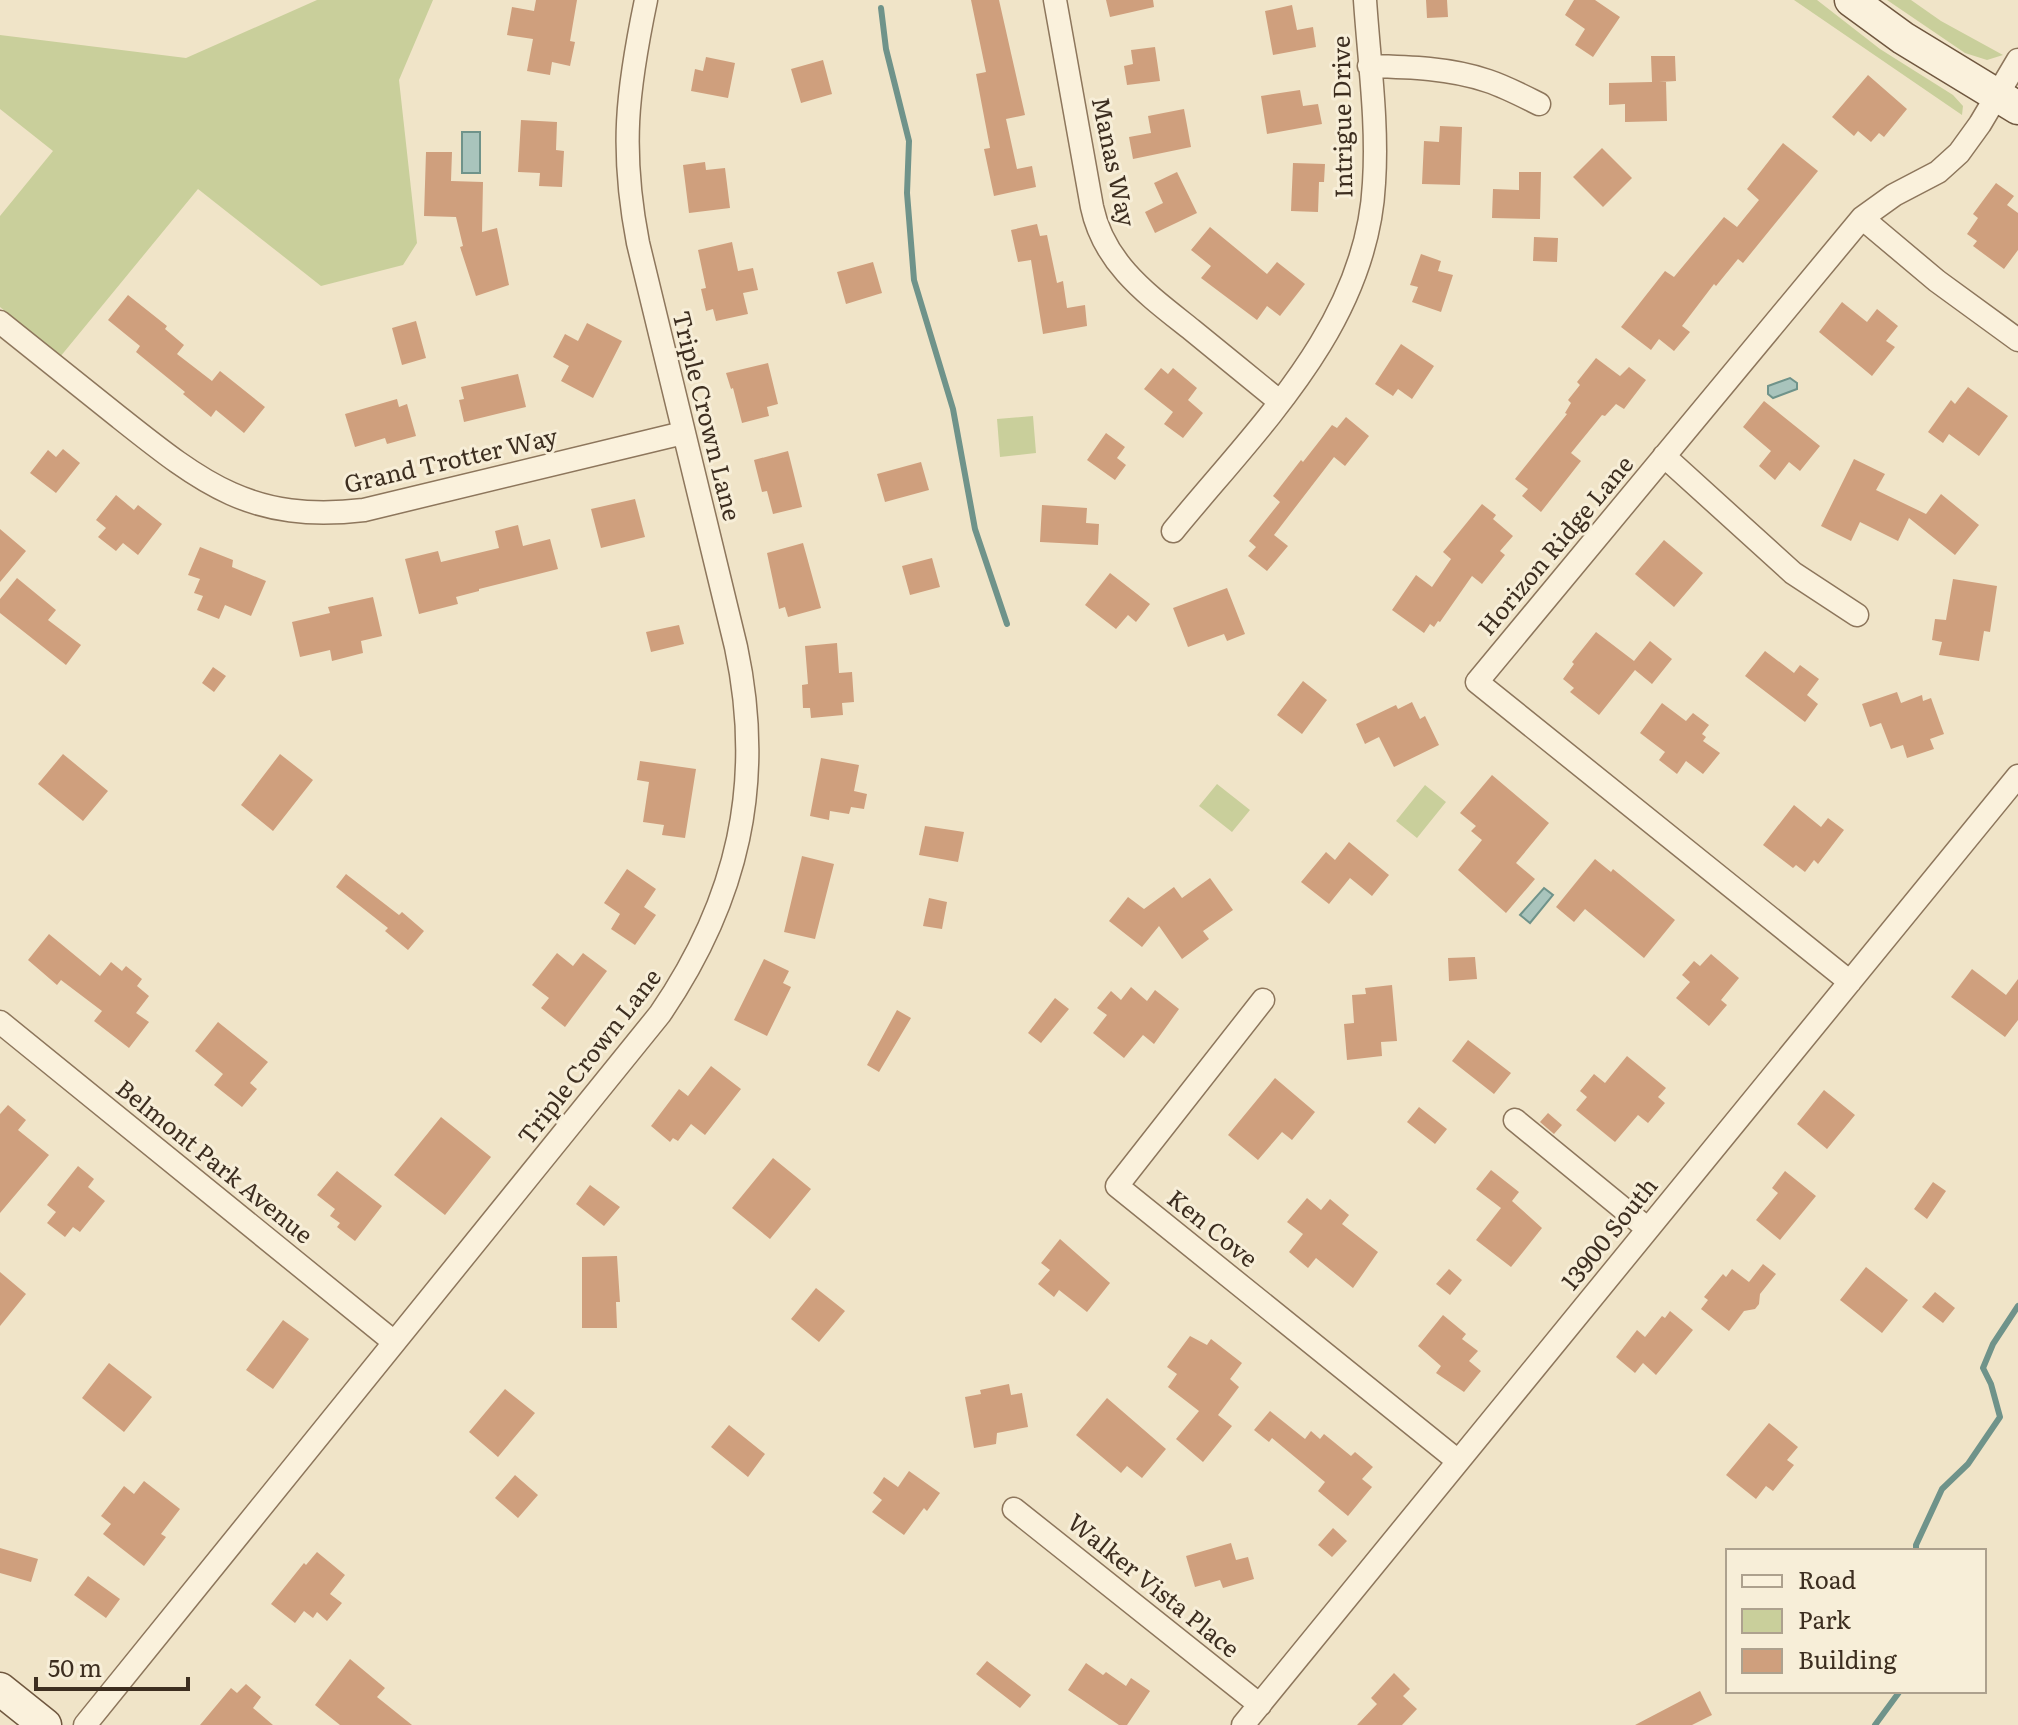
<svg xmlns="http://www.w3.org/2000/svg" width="2018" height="1725" font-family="Literata,serif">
<rect width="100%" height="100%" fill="#f0e4c8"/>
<!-- green -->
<path fill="#c9cf9b" d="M317,0h116l-34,80 18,163 -14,22 -82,21 -123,-97 -138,168 -60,-50v-91l53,-65 -53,-42v-74l186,23z
M1794,0h23l63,49 73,46 10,11 -1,9z
M1887,0h24l30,21 62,34 -16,5 -22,-7z
M1033,416l3,37 -36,4 -3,-38z
M1217,784l33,26 -18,22 -33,-26z
M1425,785l21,17 -29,36 -21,-17z"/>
<!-- water -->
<path fill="#a9c4bc" stroke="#6f938a" stroke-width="2" d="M462,132h18v41h-18z
M1790,378l7,5v6l-24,9 -5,-4v-8z
M1544,888l9,7 -23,28 -10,-8z"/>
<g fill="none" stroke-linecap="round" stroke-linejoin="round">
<!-- stream -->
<path stroke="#6f938a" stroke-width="6" d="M881,8l5,41 23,92 -2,52 7,87 39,129 22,120 32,95
M1916,1551v-6l26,-56 26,-25 32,-47 -9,-33 -8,-16 10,-24 25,-38
M1875,1725l25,-34"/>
</g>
<!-- building -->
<path fill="#cf9f7d" d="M536,0h41l-7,41 5,1 -5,24 -18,-4 -2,13 -23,-4 6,-32 -26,-4 5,-28 22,4z
M971,0h28l26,115 -19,4 11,50 15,-3 4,21 -42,9 -10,-47 6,-1 -14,-74 10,-2z
M1106,0h47l1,7 -44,10z
M1426,0h21l1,17 -21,1z
M1574,0h21l25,17 -27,40 -18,-12 10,-16 -20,-14z
M1292,5l5,25 16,-3 3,20 -43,8 -8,-44z
M1155,47l5,34 -33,4 -3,-19 9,-2 -2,-14z
M1651,56h24l1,25 -17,1h7l1,39 -42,1v-18l-16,1v-22l43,-1z
M706,57l29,6 -7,35 -37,-7 4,-22 8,2z
M823,60l9,34 -31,9 -10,-34z
M1868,75l39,34 -23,28 -5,-4 -8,9 -13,-11 -4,5 -22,-19z
M1300,90l3,16 15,-2 4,20 -55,10 -6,-38z
M1184,109l7,38 -58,12 -4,-22 22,-4 -3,-17z
M521,120l36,2 -1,28 8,1 -2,36 -23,-1 1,-13 -22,-1z
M1440,126l22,1 -2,58 -38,-1 2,-43 15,1z
M1783,143l35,28 -75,92 -5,-4 -22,27 -2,-2 -32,42 8,6 -16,19 -15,-12 -8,11 -30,-23 44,-56 9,6 50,-60 13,10 22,-27 -12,-11z
M1602,148l30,30 -29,29 -30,-30z
M426,152h26l-1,29 32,1 -1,50 15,-4 12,57 -33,11 -16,-49 3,-1 -7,-29 -32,-1z
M705,162l1,8 19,-2 5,40 -41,5 -6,-48z
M1293,163l32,1 -1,18h-5l-1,30 -27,-1z
M1177,172l20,41 -42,20 -10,-21 18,-9 -9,-20z
M1519,172h22l-1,47 -48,-1 1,-29 26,1z
M1996,183l18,13 -7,9 11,8v37l-14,19 -31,-23 4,-5 -10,-7 11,-16 -5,-4z
M1037,224l3,12 7,-1 10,48 6,-2 4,27 18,-3 2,21 -44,8 -12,-74 -13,2 -7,-32z
M1210,227l57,47 10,-12 28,22 -25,32 -13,-10 -10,14 -56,-42 10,-12 -20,-16z
M1534,237l24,1 -1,24 -24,-1z
M732,242l6,29 15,-3 5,22 -15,3 5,21 -32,7 -3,-12 -7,2 -5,-22 5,-1 -8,-38z
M1421,254l20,7 -3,10 15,4 -12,37 -29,-10 6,-15 -8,-2z
M873,262l9,31 -36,11 -9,-32z
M128,295l39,31 -2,3 19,16 -7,9 35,27 8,-10 45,36 -21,26 -28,-23 -5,7 -28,-23 2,-2 -49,-40 4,-6 -32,-26z
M1842,302l25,20 10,-13 21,17 -12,15 9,6 -23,29 -53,-44z
M416,321l10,37 -24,7 -10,-37z
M587,323l35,18 -29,57 -32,-17 8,-15 -16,-9 12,-23 13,7z
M1401,344l33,22 -22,33 -14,-10 -5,7 -18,-12z
M1596,358l24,18 9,-9 17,13 -22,29 -8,-5 -11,12 -3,-1 -31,38 10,8 -40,51 -19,-16 6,-7 -13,-10 52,-65 -2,-1 6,-10 -3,-3 12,-15 -3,-3z
M768,363l10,41 -11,3 2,9 -27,7 -9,-35 -2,1 -5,-16z
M1161,368l7,6 5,-6 24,20 -9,12 15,13 -20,25 -19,-14 9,-12 -29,-23z
M518,374l8,33 -62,15 -5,-22 5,-1 -3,-12z
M1968,387l40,29 -29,40 -30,-22 -6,9 -15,-11 23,-32 4,4z
M397,399l2,8 8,-3 9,32 -29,8 -2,-6 -30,9 -10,-33z
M1764,401l56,45 -20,25 -11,-9 -14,18 -16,-14 12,-15 -28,-24z
M1346,417l23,19 -24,30 -11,-9 -60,78 14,11 -21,25 -19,-15 8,-9 -7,-6 31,-39 -7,-6 28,-36 2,2 29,-37 5,3z
M1106,433l19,14 -8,11 9,7 -11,15 -28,-20z
M63,449l17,14 -24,30 -26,-20 18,-23 8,7z
M788,451l14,56 -29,7 -6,-23 -5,1 -8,-32z
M1854,459l31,15 -9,16 50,24 15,-20 38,31 -24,30 -46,-37 -11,23 -38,-19 -9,19 -30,-15z
M921,462l8,28 -44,12 -8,-28z
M116,495l18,15 4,-5 24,19 -24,31 -15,-12 -7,8 -18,-14 8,-9 -10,-8z
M635,499l10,38 -44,11 -10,-39z
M1482,504l14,11 -3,4 20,17 -13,15 5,4 -23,29 -10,-8 -32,46 -2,-1 -4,6 -4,-3 -6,9 -32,-23 24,-35 16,12 19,-28 -8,-7z
M1042,505l45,3 -1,15 13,1 -1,21 -58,-3z
M518,525l5,21 27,-7 8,30 -79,20v2l-23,6 2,7 -39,10 -14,-55 33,-8 3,11 58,-14 -4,-17z
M0,529l26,22 -26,31z
M1664,540l39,33 -29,34 -39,-33z
M803,543l18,65 -33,9 -3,-10 -6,2 -12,-56z
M200,547l33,13 -1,7 34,14 -15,35 -26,-11 -6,14 -22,-9 6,-14 -9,-3 6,-14 -12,-4z
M932,558l8,29 -30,8 -8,-29z
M1110,573l40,31 -14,18 -8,-7 -12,14 -31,-24z
M17,578l39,32 -8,10 33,25 -15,20 -66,-52v-14z
M1953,579l44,7 -7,46 -6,-1 -5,30 -40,-6 3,-13 -10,-2 3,-21 11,1z
M1227,588l18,46 -18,7 -3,-7 -36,13 -15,-39z
M373,597l9,39 -21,5 2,12 -31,8 -2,-11 -30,7 -8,-35 38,-9 -2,-6z
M679,625l5,19 -33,8 -5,-20z
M1596,632l38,29 16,-20 22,18 -20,25 -17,-14 -36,45 -29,-23 4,-4 -11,-9 11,-15 -2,-2z
M837,643l2,30 13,-1 2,30 -12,1 1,12 -32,3 -1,-10h-7l-1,-23 6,-1 -3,-38z
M1765,651l29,22 6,-8 19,14 -12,16 11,9 -13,18 -60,-46z
M213,667l13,9 -12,16 -12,-9z
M1303,681l24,19 -25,34 -25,-19z
M1897,692l4,11 21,-8 1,6 8,-3 13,36 -14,5 4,10 -27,9 -4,-13 -12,4 -10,-26 -11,4 -8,-23z
M1412,702l8,17 5,-3 14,29 -45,22 -15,-30 -14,7 -9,-20 40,-19 2,4z
M1662,703l24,18 7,-8 16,12 -7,9 4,3 -3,4 17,12 -17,21 -17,-13 -9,13 -18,-14 6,-8 -25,-19z
M63,754l45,37 -25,30 -45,-37z
M280,754l33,26 -40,51 -32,-26z
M821,758l38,7 -5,26 13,3 -3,15 -13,-2 -2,7 -19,-3 -1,9 -19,-4z
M640,761l56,8 -11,69 -23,-3 2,-10 -21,-3 6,-40 -12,-2z
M1492,775l57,48 -33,40 19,16 -29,34 -48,-43 24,-30 -11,-9 5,-5 -16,-13z
M1794,805l27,22 7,-9 16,12 -26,34 -4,-4 -9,12 -9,-7 -3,3 -30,-23z
M925,826l39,6 -6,30 -39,-7z
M1349,842l40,33 -17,21 -22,-18 -21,26 -28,-22 25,-30 9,8z
M802,856l32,8 -19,75 -31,-7z
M1595,859l16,13 2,-3 62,51 -31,38 -59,-49 -11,13 -18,-15z
M627,869l29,20 -12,18 12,8 -21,30 -24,-16 9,-15 -16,-11z
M346,874l53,41 3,-3 22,19 -16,19 -23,-19 3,-3 -52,-41z
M1210,878l23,32 -30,21 6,8 -27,20 -23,-33 -17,21 -33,-26 19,-24 16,12 30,-22 8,11z
M929,898l18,4 -5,27 -19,-3z
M49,934l51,42 11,-14 11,9 4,-5 16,13 -5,7 12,10 -13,17 13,9 -20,26 -35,-27 8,-10 -41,-31 -4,5 -29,-25z
M557,953l16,13 10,-13 24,18 -42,56 -24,-19 8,-10 -17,-13z
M1711,954l28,24 -18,22 6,5 -18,21 -33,-28 14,-16 -8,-7 12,-14 6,5z
M1475,957l2,22 -28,2 -1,-23z
M764,959l25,12 -6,12 8,4 -24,49 -33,-16z
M1972,969l34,26 12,-16v41l-13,17 -54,-40z
M1392,985l5,56 -16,1 1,14 -35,4 -3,-36 10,-1 -2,-28 14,-1 -1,-6z
M1131,987l16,14 8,-11 24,19 -25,35 -11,-9 -19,23 -31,-25 14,-18 -10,-7 14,-17 10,9z
M1055,998l14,11 -28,34 -13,-10z
M897,1010l14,8 -32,54 -12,-7z
M218,1022l50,40 -18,21 7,6 -15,18 -28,-22 9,-11 -28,-23z
M1468,1040l43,33 -17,21 -42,-33z
M1627,1056l39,32 -8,9 7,6 -17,20 -10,-8 -23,27 -39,-32 11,-13 -7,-6 14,-17 11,9z
M711,1066l30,23 -36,46 -14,-11 -13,17 -5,-3 -3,4 -19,-16 28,-37 9,7z
M1275,1078l40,34 -23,28 -10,-8 -24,28 -30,-25z
M1824,1090l31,25 -28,34 -30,-25z
M8,1105l18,15 -8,10 31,25 -49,58v-99z
M1419,1107l28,22 -12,15 -28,-22z
M1548,1113l14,12 -8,9 -14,-12z
M441,1117l50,40 -46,58 -51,-40z
M773,1158l38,31 -41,50 -38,-31z
M78,1166l16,13 -6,8 17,14 -25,31 -7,-5 -8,10 -18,-14 9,-11 -9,-7z
M1491,1170l28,22 -7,9 30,27 -31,39 -35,-27 25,-32 -25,-19z
M337,1171l45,35 -27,35 -18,-14 3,-4 -10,-7 5,-7 -18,-14z
M1785,1171l31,25 -36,44 -24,-20 22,-27 -6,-5z
M1933,1182l13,9 -19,28 -13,-10z
M590,1185l30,22 -16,19 -28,-22z
M1307,1198l14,12 9,-11 19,16 -7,9 36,28 -25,36 -37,-30 -8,10 -19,-16 14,-18 -16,-12z
M1060,1239l50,44 -23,29 -28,-22 -5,7 -16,-13 12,-14 -9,-7z
M617,1256l3,46h-4l1,26h-35v-71z
M1763,1264l13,10 -16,20 -1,10 -4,5 -11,2 -15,20 -28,-22 7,-9 -4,-3 19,-23 3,3 6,-8 17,13z
M1866,1267l42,33 -26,33 -42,-33z
M1449,1269l13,11 -12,15 -14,-11z
M0,1272l26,22 -26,32z
M816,1288l29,23 -26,31 -28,-23z
M1935,1292l20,16 -12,15 -21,-16z
M1670,1311l23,19 -37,45 -13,-12 -8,10 -19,-16 21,-27 8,7 17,-21 3,2z
M1443,1315l23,19 -4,5 16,12 -9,10 12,10 -17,21 -28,-19 5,-7 -23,-20z
M283,1320l26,19 -36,50 -27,-19z
M1190,1336l17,9 4,-6 31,24 -12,16 9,8 -21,28 14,11 -29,36 -27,-23 23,-28 -31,-24 9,-13 -10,-7z
M109,1363l43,34 -28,35 -42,-34z
M1009,1384l2,11 11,-2 6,34 -31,6 -1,11 -22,4 -9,-51 16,-3 -1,-4z
M505,1389l30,24 -37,44 -29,-25z
M1107,1398l59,51 -24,29 -15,-12 -6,7 -45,-38z
M1270,1411l35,28 6,-8 9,8 4,-5 27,22 4,-4 18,15 -11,12 10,8 -24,29 -30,-25 7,-9 -53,-44 -3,4 -15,-12z
M1769,1423l29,24 -11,13 7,5 -21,26 -7,-5 -10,13 -30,-24z
M729,1425l36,29 -17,23 -37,-30z
M909,1471l31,22 -13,18 -3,-3 -20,27 -32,-23 10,-12 -9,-7 11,-16 14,10z
M515,1475l23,20 -20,23 -23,-20z
M144,1481l36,28 -19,25 5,3 -22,29 -41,-32 8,-10 -10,-8 23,-30 10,8z
M1333,1528l14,13 -15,16 -14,-12z
M1231,1543l5,17 12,-3 6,22 -31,9 -3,-8 -25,7 -9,-31z
M0,1548l38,11 -7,23 -31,-9z
M317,1552l28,23 -15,19 12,9 -15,18 -10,-9 -4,6 -9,-7 -9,12 -24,-19 33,-41 2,2z
M88,1576l32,23 -14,19 -32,-23z
M350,1659l35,29 -8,9 35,28h-72l-25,-20z
M987,1661l44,34 -11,13 -44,-34z
M1086,1663l17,12 3,-3 20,14 5,-8 19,13 -23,34h-8l-51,-35z
M1394,1673l16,16 -7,7 14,13 -15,16h-45l20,-21 -6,-6z
M246,1684l15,13 -8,11 20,17h-73l31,-37 6,5z
M1700,1691l12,24 -20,10h-57z"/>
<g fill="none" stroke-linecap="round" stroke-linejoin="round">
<defs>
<path id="street" d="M1055,0l37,207c12,57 56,88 100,123 29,24 58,47 87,71
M1369,66c40,1 81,2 119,15 18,6 35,15 51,23
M1862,218l75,63 81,59
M0,322c40,32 80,64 120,96 83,66 132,105 244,92l319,-77
M1664,456l129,117 64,42
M1173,531c85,-104 194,-206 201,-348 4,-60 -5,-123 -9,-183
M1850,982l-373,-300 385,-464 32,-23 44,-23 21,-19 21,-29 38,-64
M1263,1000l-146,186 341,275
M0,1022l394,320
M1515,1120l133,109
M1014,1509l246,196
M85,1725l575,-711c78,-114 105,-231 76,-367l-98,-404c-18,-93 -11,-152 8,-243
M1243,1725l775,-949"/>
<path id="secondary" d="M1851,0l52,38 115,70
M0,1689l45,36"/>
</defs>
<!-- street casing -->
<use href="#street" stroke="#8d765c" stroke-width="25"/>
<!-- secondary casing -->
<use href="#secondary" stroke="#6f573f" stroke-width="35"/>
<!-- street -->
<use href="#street" stroke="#faf1dc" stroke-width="22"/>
<!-- secondary -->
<use href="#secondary" stroke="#faf1dc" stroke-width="32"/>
</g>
<g text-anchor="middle" stroke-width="6" stroke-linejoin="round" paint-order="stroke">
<!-- street labels -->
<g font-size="24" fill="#3d2e20" stroke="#f7eed8">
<text transform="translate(1343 117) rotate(-91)" y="8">Intrigue Drive</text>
<text transform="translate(1113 162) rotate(78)" y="8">Manas Way</text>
<text transform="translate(706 416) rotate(76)" y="8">Triple Crown Lane</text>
<text transform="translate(451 461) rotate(-13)" y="8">Grand Trotter Way</text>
<text transform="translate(1556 546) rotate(-50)" y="8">Horizon Ridge Lane</text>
<text transform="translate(590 1057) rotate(-52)" y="8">Triple Crown Lane</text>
<text transform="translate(214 1162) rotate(39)" y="8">Belmont Park Avenue</text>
<text transform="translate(1212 1229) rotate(39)" y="8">Ken Cove</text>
<text transform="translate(1610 1234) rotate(-51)" y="8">13900 South</text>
<text transform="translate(1153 1586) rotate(39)" y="8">Walker Vista Place</text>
</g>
</g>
<!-- legend -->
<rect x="1726" y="1549" width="260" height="144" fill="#f7eed8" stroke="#ada18e" stroke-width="2"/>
<rect x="1742" y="1575" width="40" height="12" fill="#faf1dc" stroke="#ada18e" stroke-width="2"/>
<text x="1798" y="1589" font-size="24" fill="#3d2e20">Road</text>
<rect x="1742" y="1609" width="40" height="24" fill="#c9cf9b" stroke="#ada18e" stroke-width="2"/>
<text x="1798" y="1629" font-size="24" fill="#3d2e20">Park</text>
<rect x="1742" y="1649" width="40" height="24" fill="#cf9f7d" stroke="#ada18e" stroke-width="2"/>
<text x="1798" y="1669" font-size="24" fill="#3d2e20">Building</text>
<!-- scale -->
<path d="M36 1677v12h152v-12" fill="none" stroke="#3d2e20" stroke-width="4"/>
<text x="48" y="1677" font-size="24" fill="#3d2e20" stroke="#f7eed8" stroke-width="6" paint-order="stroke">50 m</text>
</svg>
